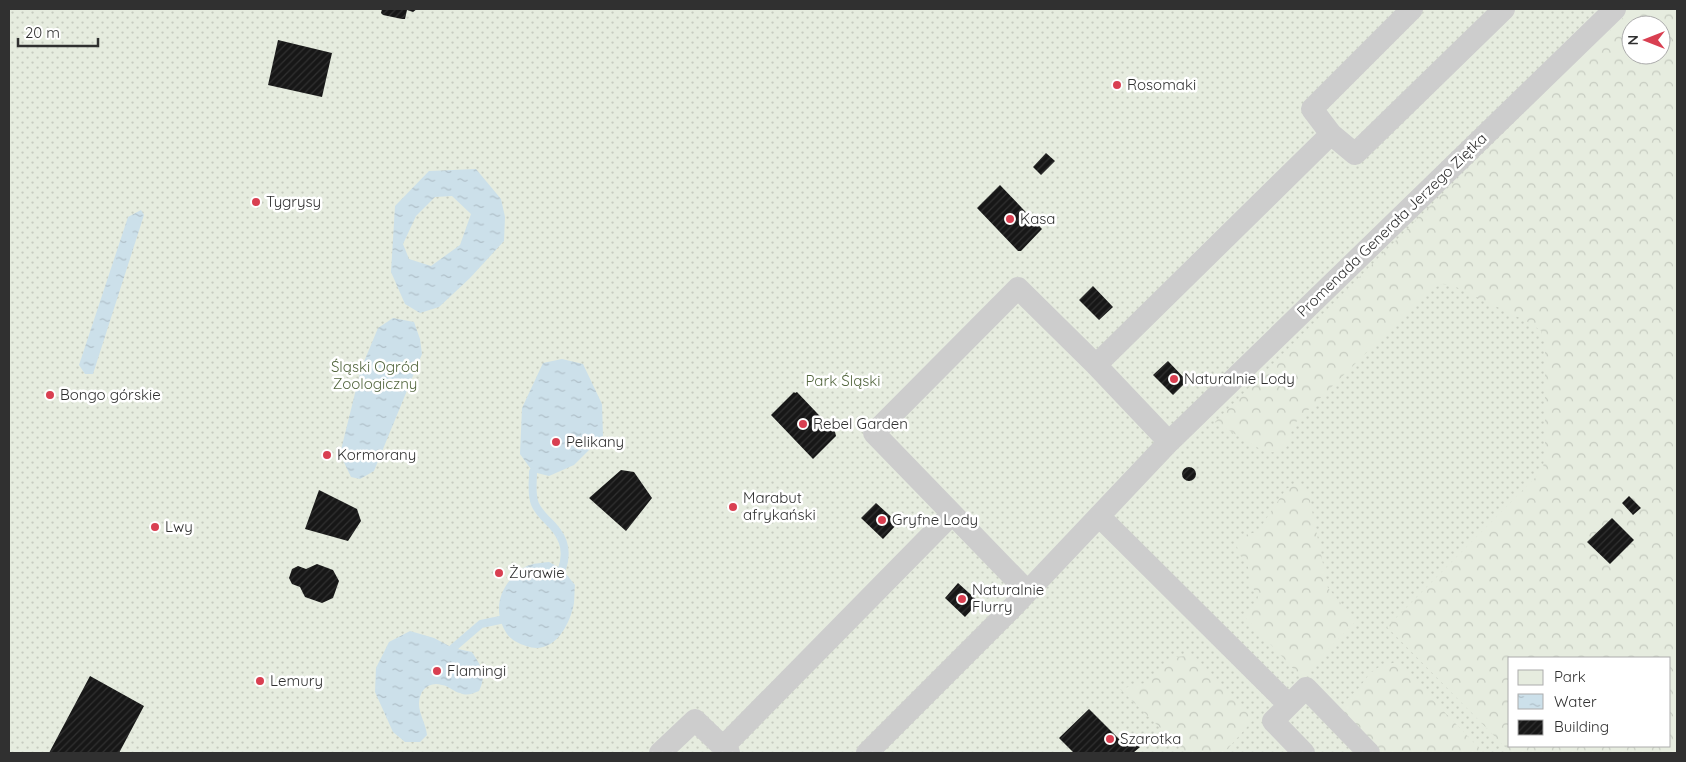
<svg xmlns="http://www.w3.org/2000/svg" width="1686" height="762" font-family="Quicksand,sans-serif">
<defs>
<pattern id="green-dots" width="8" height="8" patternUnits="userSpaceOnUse" patternTransform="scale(1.25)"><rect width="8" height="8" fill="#e6ecdf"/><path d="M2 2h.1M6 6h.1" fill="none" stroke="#c6cbc0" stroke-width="1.8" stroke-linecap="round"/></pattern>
<pattern id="forest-crowns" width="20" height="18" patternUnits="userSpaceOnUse" patternTransform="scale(1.25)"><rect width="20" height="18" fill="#e6ecdf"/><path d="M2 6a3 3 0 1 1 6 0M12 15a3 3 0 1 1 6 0" fill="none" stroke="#c6cbc0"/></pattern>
<pattern id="water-ripples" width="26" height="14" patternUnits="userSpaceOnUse" patternTransform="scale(1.25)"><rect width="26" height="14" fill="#cce0ea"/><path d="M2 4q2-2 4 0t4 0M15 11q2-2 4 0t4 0" fill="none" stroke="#b0c0c9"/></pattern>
<pattern id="building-hatch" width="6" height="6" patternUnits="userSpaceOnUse" patternTransform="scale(1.25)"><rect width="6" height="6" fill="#171717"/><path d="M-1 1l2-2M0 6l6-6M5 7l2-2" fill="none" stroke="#303030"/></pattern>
</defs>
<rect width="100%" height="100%" fill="#fff"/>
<!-- green -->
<path fill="url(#green-dots)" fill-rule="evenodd" d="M9,9h1668v744h-1668zM1631,25h30v30h-30zM1510,658h160v88h-160z"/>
<!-- forest -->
<path fill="url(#forest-crowns)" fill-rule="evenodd" d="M1632,9h45v744h-166l-124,-126 149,-150 7,-9 2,-15v-110l-4,-12 -11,-8 -76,-37 -12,-2 -12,6 -133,131c-13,15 1,34 -32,31l-50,-30 253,-254zM1631,25h30v30h-30zM1510,658h160v88h-160z
M1296,484l12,7 20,97 28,33 -55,56 -56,-60v-4l12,-11 1,-6 -7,-11 -3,-18 -10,-15 -1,-6 5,-10 14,-4 4,-4 26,-39z
M1193,655l62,63 -31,35h-38l-66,-64 25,-6 22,-22 9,-4z
M1396,662l88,91h-105l-38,-43 5,-10 12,-11 13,-17 8,-5z"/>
<!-- water -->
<path fill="url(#water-ripples)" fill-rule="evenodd" d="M476,169l25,30 4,18 -1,24 -34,37 -31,29 -19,6 -15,-9 -14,-32 4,-66 34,-35zM435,197l17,-1 19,18 -11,31 -29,21 -22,-7 -6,-15 13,-28z
M141,210l3,5 -51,159h-8l-6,-9 49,-148z
M393,318l21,4 6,17 2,15 -48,117 -14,8 -9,-2 -11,-23 21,-85 17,-41z
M562,359l21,5 19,40 1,32 -29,29 -25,11 -16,-4 -13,-18 2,-46 21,-45z
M549,562l13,7 13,16c-1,8 0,16 -2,23 -6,22 -21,47 -47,38 -7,-2 -15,-6 -19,-12 -14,-21 -9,-45 10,-61 4,-3 8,-7 13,-8 5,-2 12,-2 19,-3z
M410,631l24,7 19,10 19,4c9,14 15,23 7,39 -7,3 -12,5 -19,2 -6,-1 -11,-7 -18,-8 -13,-4 -23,5 -23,19 0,10 7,20 8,31l-7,7h-15l-12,-10 -18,-40 1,-24 13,-26z"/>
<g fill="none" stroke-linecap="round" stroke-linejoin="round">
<!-- stream -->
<path stroke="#cce0ea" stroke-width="8" d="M533,472c0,10 -2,23 2,32 3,7 7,11 12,16 15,14 22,28 15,49
M453,648l28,-24 19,-4"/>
</g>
<!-- building -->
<path fill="url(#building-hatch)" d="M382,9h35l-4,3 -6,-2 -2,9h-3l-19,-4 -2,-2z
M278,40l54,13 -10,44 -54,-12z
M1046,153l9,8 -14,14 -8,-8z
M1000,185l42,44 -21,22h-3l-41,-43z
M1093,286l20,21 -14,13 -20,-20z
M1168,361l19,20 -14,14 -20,-20z
M794,392l1,1 2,-1 38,40 1,4 -23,23 -42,-44z
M1182 474a7 7 0 1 1 14 0a7 7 0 1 1-14 0Z
M621,470l13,2 18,26 -26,33 -37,-33z
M319,490l38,19 4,12 -13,20 -43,-12z
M1629,496l12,12 -8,7 -11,-12z
M876,503l22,20 -15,16 -22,-21z
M1612,518l22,22 -24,24 -23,-22z
M317,564l16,6 6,11 -6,17 -11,5 -17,-6 -5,-10 -8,-3 -3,-6 3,-9 6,-3 8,3z
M958,583l21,19 -14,15 -20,-19z
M90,676l54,30 -25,47h-70z
M1089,709l35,35 6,-6 10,9 -7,6h-59l-15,-15z"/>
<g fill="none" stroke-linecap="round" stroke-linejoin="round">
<!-- pedestrian -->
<path stroke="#cdcdcd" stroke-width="22" d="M1412,9l-100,100 19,25 24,20 149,-145
M1096,365l235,-231
M1099,516l189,188
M1027,591l-153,-158 144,-145 78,77 73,77
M660,753l35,-33 28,27
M729,753l-6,-6 229,-233
M867,753l147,-147 155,-164 446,-433
M1304,753l-31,-32 33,-33 63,65"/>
</g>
<!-- markers -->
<g fill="#d93f51" stroke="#fff" stroke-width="2">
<circle cx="1117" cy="85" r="5"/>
<circle cx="256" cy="202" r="5"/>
<circle cx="1010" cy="219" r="5"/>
<circle cx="1174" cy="379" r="5"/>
<circle cx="50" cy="395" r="5"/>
<circle cx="803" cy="424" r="5"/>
<circle cx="556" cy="442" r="5"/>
<circle cx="327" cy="455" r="5"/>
<circle cx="733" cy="507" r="5"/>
<circle cx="882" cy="520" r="5"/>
<circle cx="155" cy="527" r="5"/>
<circle cx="499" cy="573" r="5"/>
<circle cx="962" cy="599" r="5"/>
<circle cx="437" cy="671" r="5"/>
<circle cx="260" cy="681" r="5"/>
<circle cx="1110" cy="739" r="5"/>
</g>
<g text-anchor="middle" stroke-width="5" stroke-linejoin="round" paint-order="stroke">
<!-- poi labels -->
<g font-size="15" fill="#303030" stroke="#fff" text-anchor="start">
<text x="1127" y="90">Rosomaki</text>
<text x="266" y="207">Tygrysy</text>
<text x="1020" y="224">Kasa</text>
<text x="1184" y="384">Naturalnie Lody</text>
<text x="60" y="400">Bongo górskie</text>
<text x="813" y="429">Rebel Garden</text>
<text x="566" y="447">Pelikany</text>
<text x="337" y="460">Kormorany</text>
<text x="743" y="503">Marabut<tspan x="743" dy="17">afrykański</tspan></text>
<text x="892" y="525">Gryfne Lody</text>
<text x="165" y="532">Lwy</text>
<text x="509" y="578">Żurawie</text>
<text x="972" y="595">Naturalnie<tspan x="972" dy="17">Flurry</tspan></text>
<text x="447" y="676">Flamingi</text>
<text x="270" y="686">Lemury</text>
<text x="1120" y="744">Szarotka</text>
</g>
<!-- street labels -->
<g font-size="15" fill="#303030" stroke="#fff">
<text transform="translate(1392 225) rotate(-44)" y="5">Promenada Generała Jerzego Ziętka</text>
</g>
<!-- park labels -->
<g font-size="15" fill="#556840" stroke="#fff">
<text x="375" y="372">Śląski Ogród<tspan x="375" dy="17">Zoologiczny</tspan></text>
<text x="843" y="386">Park Śląski</text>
</g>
</g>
<!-- border -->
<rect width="1686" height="762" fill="none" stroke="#303030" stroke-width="20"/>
<!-- legend -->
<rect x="1508" y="657" width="162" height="90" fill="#ffffff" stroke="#acacac"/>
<rect x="1518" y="670" width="25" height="15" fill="#e6ecdf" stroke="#acacac"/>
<text x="1554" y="682" font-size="15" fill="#303030">Park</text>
<rect x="1518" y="694" width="25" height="15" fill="url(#water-ripples)" stroke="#acacac"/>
<text x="1554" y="707" font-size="15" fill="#303030">Water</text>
<rect x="1518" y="720" width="25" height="15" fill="url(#building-hatch)" stroke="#acacac"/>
<text x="1554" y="732" font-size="15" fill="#303030">Building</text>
<!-- north arrow -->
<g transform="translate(1646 40) rotate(270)"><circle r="24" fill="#ffffff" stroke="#acacac"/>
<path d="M0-4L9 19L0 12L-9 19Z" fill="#d93f51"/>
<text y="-8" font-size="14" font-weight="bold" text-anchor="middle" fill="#303030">N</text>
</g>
<!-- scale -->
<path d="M18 38v8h80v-8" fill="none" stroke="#303030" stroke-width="2.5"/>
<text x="25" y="38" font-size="15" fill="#303030" stroke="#ffffff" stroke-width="4" paint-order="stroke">20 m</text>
</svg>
